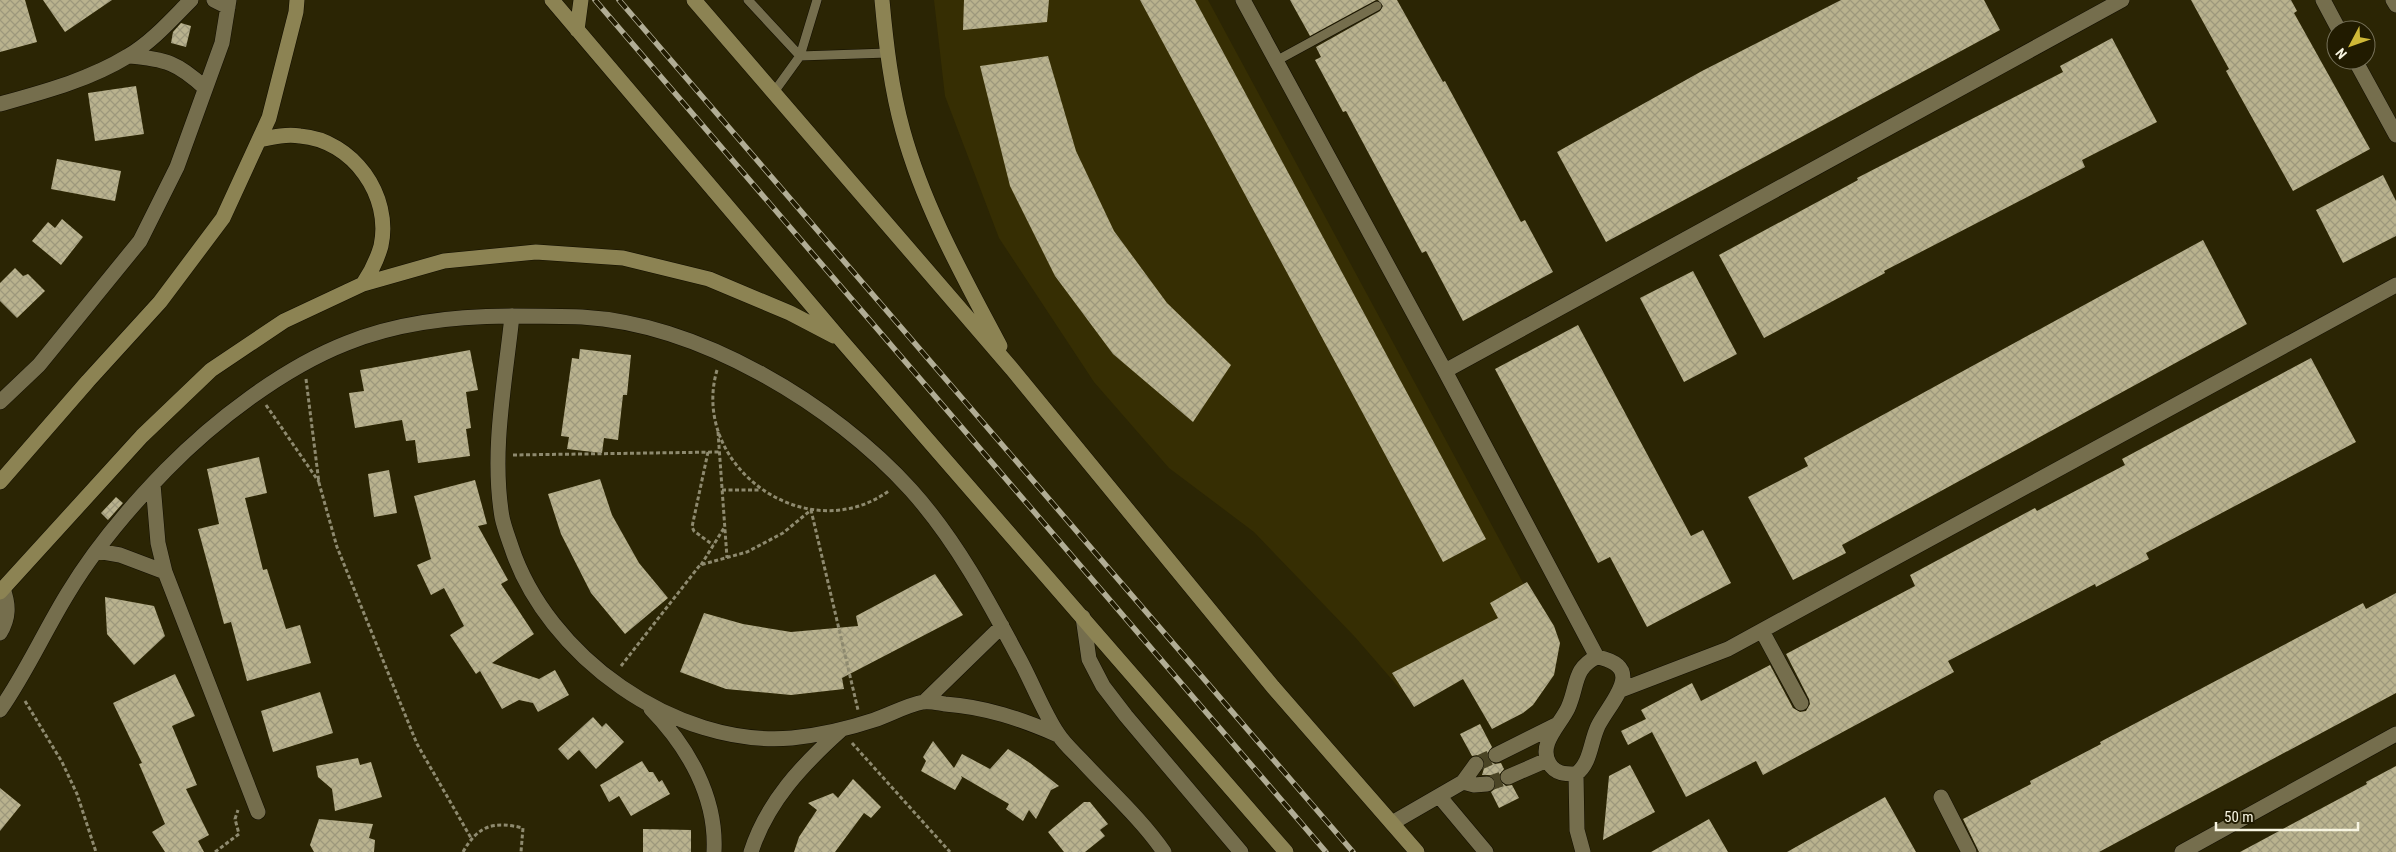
<svg xmlns="http://www.w3.org/2000/svg" width="2396" height="852" font-family="'Roboto Condensed',sans-serif">
<defs>
<pattern id="building-cross-hatch" width="8" height="8" patternUnits="userSpaceOnUse" patternTransform="scale(1.25)"><rect width="8" height="8" fill="#b9b28e"/><path d="M0 0l8 8M0 8l8-8" fill="none" stroke="#9d987c"/></pattern>
</defs>
<rect width="100%" height="100%" fill="#2b2504"/>
<!-- built -->
<path fill="#362e03" d="M934,0h274l342,633 -149,57 -46,-53 -101,-105 -85,-64 -75,-86 -95,-144 -54,-142z"/>
<!-- building -->
<path fill="url(#building-cross-hatch)" d="M0,0h25l12,42 -37,10z
M43,0h69l-47,32z
M964,0h85l-2,22 -84,8z
M1140,0h55l291,539 -43,23z
M1290,0h86l-66,36z
M1378,0h19l46,82 2,-1 76,141 4,-2 28,52 -90,49 -37,-70 -4,2 -76,-142 -3,1 -28,-52 6,-3 -5,-10 64,-36 3,-5z
M1841,0h143l16,30 -394,212 -49,-90 145,-81z
M2191,0h100l6,11 -3,2 76,136 -77,42 -67,-120 3,-2z
M181,23l10,3 -5,21 -15,-4 2,-11z
M2112,38l45,84 -75,38 3,7 -201,104 1,2 -121,65 -45,-83 139,-75 -1,-2 206,-106 -3,-6z
M1048,56l28,95 38,80 53,72 64,62 -38,57 -80,-68 -58,-78 -45,-90 -30,-120z
M136,86l8,48 -49,7 -7,-48z
M57,159l64,12 -6,30 -64,-12z
M2383,175l13,26v35l-53,27 -27,-53z
M62,219l21,18 -22,28 -29,-24 16,-19 7,6z
M2203,240l44,84 -405,221 4,8 -53,27 -45,-83 60,-31 -4,-8z
M15,268l8,8 5,-2 17,17 -28,27 -17,-17v-18z
M1693,271l44,83 -53,28 -44,-84z
M1578,325l113,211 12,-6 28,53 -84,44 -37,-70 -12,6 -103,-194z
M580,349l51,6 -4,40h-4l-5,45 -14,-2 -2,15 -35,-4 2,-12 -8,-1 11,-78 7,1z
M470,350l8,40 -12,2 5,36 -5,1 4,27 -52,7 -3,-23 -9,1 -4,-21 -47,8 -6,-35 15,-2 -4,-21z
M2311,358l45,84 -210,111 3,6 -53,28 -1,-3 -147,77 6,11 -191,103 -7,-14 -70,36 -34,-65 -24,13 -7,-14 25,-12 -5,-9 51,-27 9,18 69,-36 23,43 7,4 6,-1 4,-7 -1,-5 -23,-45 129,-68 -5,-11 125,-67 2,3 88,-46 -3,-6z
M259,457l8,36 -22,5 18,72 4,-1 19,60 14,-4 11,38 -64,18 -16,-59 -7,2 -26,-95 21,-5 -12,-55z
M389,470l8,43 -23,4 -6,-43z
M600,479l12,36 27,48 29,35 -43,36 -34,-41 -30,-59 -13,-40z
M475,480l12,44 -9,2 30,54 -7,4 33,50 -42,29 47,16 16,-9 14,25 -31,17 -5,-9 -14,-3 -17,9 -22,-38 -4,3 -26,-39 14,-9 -20,-38 -13,7 -14,-30 14,-6 -17,-63z
M116,497l7,6 -15,17 -7,-7z
M935,574l28,41 -121,63 2,11 -53,6 -65,-6 -46,-17 24,-59 39,11 48,8 67,-6 -2,-10z
M1527,582l27,44 6,17 -6,32 -21,30 -10,8 -31,16 -29,-50 -49,28 -22,-34 106,-55 -8,-15z
M2396,593v100l-297,159h-120l-16,-33 68,-35 -1,-3 71,-37 -1,-2 263,-139 3,6z
M105,597l49,9 11,30 -31,29 -27,-31z
M175,674l20,42 -23,10 25,59 -11,4 23,46 -11,6 6,11h-39l-13,-20 13,-8 -26,-60 3,-1 -29,-60z
M320,692l13,41 -60,19 -12,-41z
M593,717l9,10 4,-4 18,19 -28,27 -17,-19 -11,10 -10,-11z
M1480,724l12,23 -5,7 1,6 7,4 6,-1 3,6 -5,6 1,6 6,5 6,-1 7,13 -20,10 -8,-16 5,-4 -1,-9 -4,-4h-9l3,-10 -1,-5 -7,-5 -5,1 -12,-22z
M933,741l21,27 8,-14 28,15 18,-20 22,14 29,23 -8,4 -15,29 -7,-9 -6,11 -17,-12 3,-5 -48,-28 1,2 -7,12 -34,-19 5,-10 -3,-4z
M358,758l2,7 11,-3 11,35 -47,14 -3,-22 -14,-12 -2,-11z
M642,761l7,11h4l6,10 3,-2 8,14 -39,22 -12,-20 -10,6 -9,-17z
M1630,765l25,47 -52,28 6,-64z
M2396,766v86h-156l127,-68 -1,-2z
M853,779l28,28 -10,11 -7,-5 -29,39h-41l5,-15 18,-27 -9,-7 25,-10 5,5z
M0,788l21,17 -21,26z
M1885,797l31,55h-129z
M1084,802h6l18,22 -8,6 5,6 -20,16h-21l-16,-20z
M319,819l54,5 -4,14 6,2 -1,12h-60l-4,-7z
M1709,819l19,33h-77z
M643,829l48,1v22h-48z"/>
<g fill="none" stroke-linecap="round" stroke-linejoin="round">
<!-- street-tunnel -->
<path stroke="#4a4425" stroke-width="15" stroke-dasharray="15 8" stroke-linecap="butt" d="M1476,764l20,-9
M1487,784l21,-7"/>
<defs>
<path id="lane" d="M748,0l52,56 87,-3
M1276,61l101,-55
M774,92l26,-36 17,-56"/>
<path id="street" d="M214,0l14,7
M1243,0l202,371 152,286
M2323,0l16,30
M2393,0l3,5
M129,56c37,3 49,7 76,32
M2355,60l41,75
M0,104c43,-12 89,-24 128,-48 24,-14 44,-37 63,-56
M512,316c-7,67 -21,135 -10,201 2,10 6,20 9,29 36,110 164,202 281,192 28,-3 55,-9 82,-18 15,-5 33,-15 49,-18 7,-1 15,1 22,2 41,3 76,15 113,31
M1445,371l677,-371
M0,402l39,-37 101,-124 37,-74 45,-124 7,-43
M153,484l5,59 7,29 93,240
M97,551l23,4 45,17
M1083,617l6,42 14,27 23,30 115,136
M1762,631l39,72
M0,633c9,-15 9,-28 3,-44
M1597,657c51,10 13,45 1,69 -8,17 -7,37 -22,48 -11,0 -21,0 -27,-11 -11,-19 11,-38 19,-55 10,-22 5,-40 29,-51z
M1621,690l107,-41 668,-364
M924,702l78,-76
M651,709c37,38 66,88 63,143
M0,710c26,-37 44,-78 68,-117 27,-45 62,-86 98,-123 48,-49 117,-102 181,-127 52,-21 108,-27 163,-27 24,0 48,0 72,1 118,7 251,87 329,173 46,51 79,114 111,174 12,23 22,49 36,70 7,11 18,20 27,30 26,28 57,56 79,88
M1496,755l62,-31
M1576,774l1,56 6,22
M1508,777l39,-17
M1463,782l11,3 13,-1
M1439,796l47,56
M1941,797l28,55
M1392,823l71,-41 13,-18
M751,852c16,-50 51,-87 90,-122
M2182,852l214,-118"/>
<path id="secondary" d="M552,0l289,340 445,512
M694,0l318,369 261,318 144,165
M882,0c4,44 9,88 21,131 21,76 60,145 97,215
M577,30l4,-30
M259,140c14,-3 27,-6 41,-4 53,4 92,60 81,110 -4,14 -10,26 -18,38
M0,482l88,-101 72,-79 63,-84 46,-100 27,-106 1,-12
M0,592l142,-156 69,-66 73,-49 79,-37 81,-23 92,-9 87,6 86,21 81,34 44,23"/>
</defs>
<!-- lane casing -->
<use href="#lane" stroke="#120e00" stroke-width="10"/>
<!-- street casing -->
<use href="#street" stroke="#120e00" stroke-width="16"/>
<!-- secondary casing -->
<use href="#secondary" stroke="#120e00" stroke-width="16"/>
<!-- path -->
<path stroke="#8e8a6f" stroke-width="3" stroke-dasharray="4 2.5" stroke-linecap="butt" d="M717,370c-28,97 91,181 173,120
M306,379l13,104 18,64 80,197 54,94
M266,405l53,77
M718,432l9,126
M708,452l-16,75 2,4 19,14
M513,455l206,-3
M722,490h39
M701,565l23,-37
M621,666l79,-101 47,-13 36,-19 28,-23 47,200
M25,701l37,61 15,32 19,58
M852,743l98,109
M215,852l24,-18 -4,-15 3,-9
M463,852c15,-27 31,-31 60,-24l-2,24"/>
<!-- lane -->
<use href="#lane" stroke="#756e4d" stroke-width="9"/>
<!-- street -->
<use href="#street" stroke="#756e4d" stroke-width="15"/>
<!-- secondary -->
<use href="#secondary" stroke="#8c8353" stroke-width="15"/>
<defs>
<path id="rail" d="M595,0l731,852
M619,0l734,852"/>
</defs>
<!-- rail casing -->
<use href="#rail" stroke="#b1ad95" stroke-width="5.5"/>
<!-- rail -->
<use href="#rail" stroke="#211b00" stroke-width="4" stroke-dasharray="11" stroke-linecap="butt"/>
</g>
<!-- north arrow -->
<g transform="translate(2351 45) rotate(229)"><circle r="24" fill="#211b00" stroke="#77725a"/>
<path d="M0-4L9 19L0 12L-9 19Z" fill="#cfb837"/>
<text y="-8" font-size="14" font-weight="bold" text-anchor="middle" fill="#f8f5e2">N</text>
</g>
<!-- scale -->
<path d="M2216 822v8h142v-8" fill="none" stroke="#f8f5e2" stroke-width="2.5"/>
<text x="2224" y="822" font-size="15" fill="#f8f5e2" stroke="#211b00" stroke-width="4" paint-order="stroke">50 m</text>
</svg>
